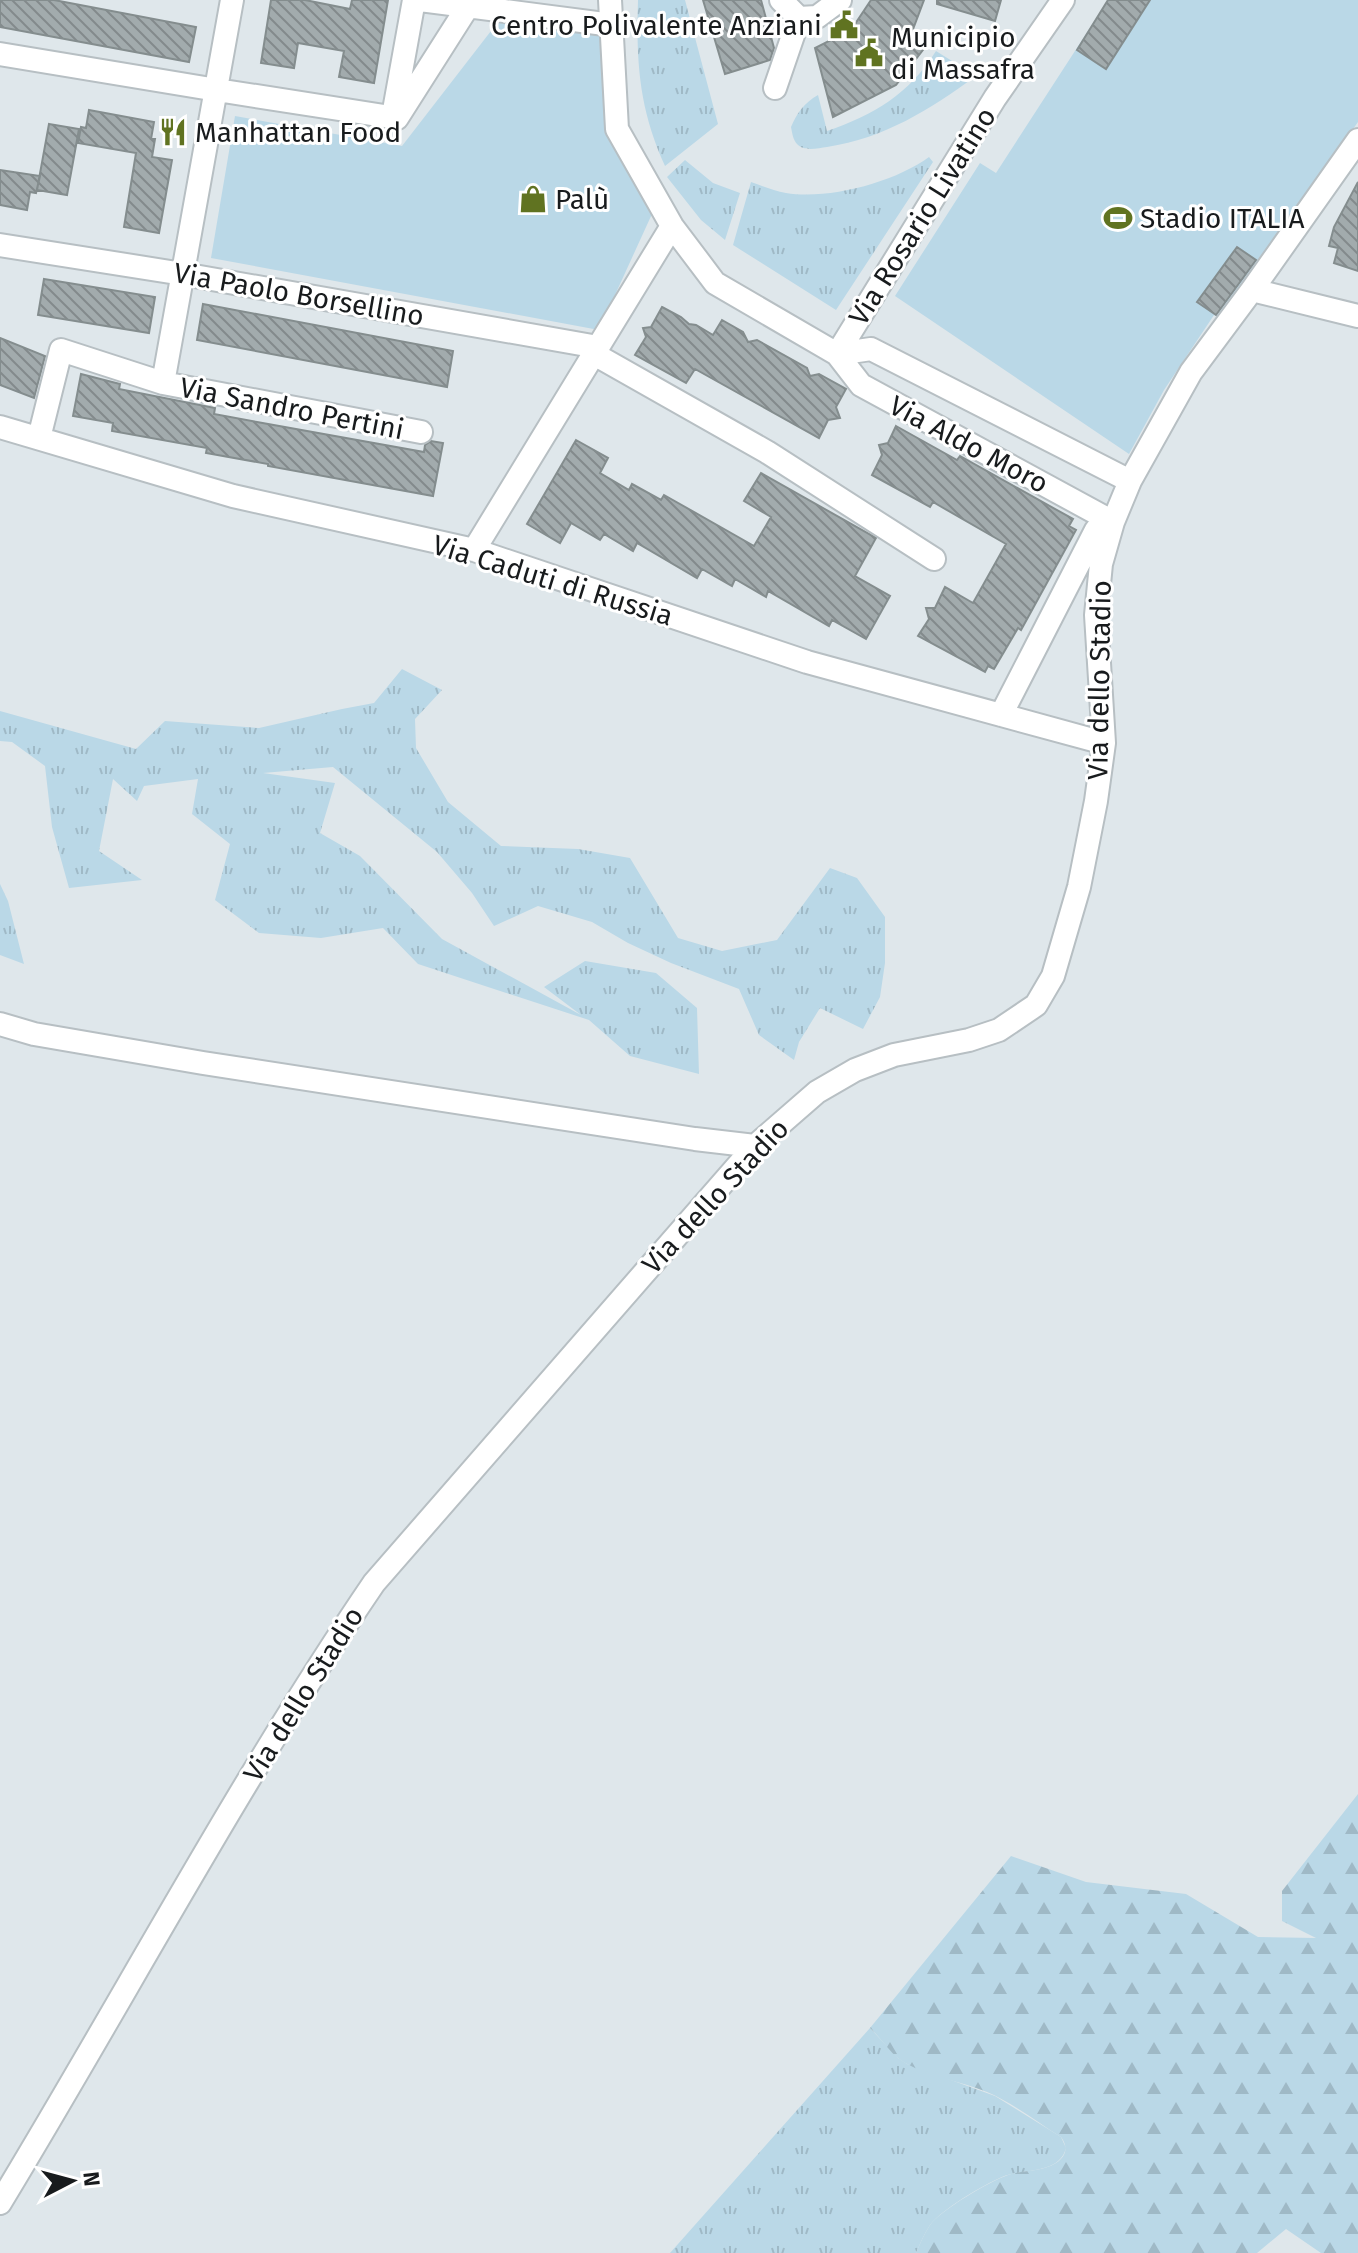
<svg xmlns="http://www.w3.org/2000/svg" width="1358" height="2253" font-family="'Fira Sans',sans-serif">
<defs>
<pattern id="grass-tufts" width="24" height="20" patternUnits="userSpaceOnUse" patternTransform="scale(2)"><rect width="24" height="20" fill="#bad8e7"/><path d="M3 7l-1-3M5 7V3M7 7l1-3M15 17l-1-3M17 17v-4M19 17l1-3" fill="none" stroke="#9fb9c6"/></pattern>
<pattern id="forest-firs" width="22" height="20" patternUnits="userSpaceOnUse" patternTransform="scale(2)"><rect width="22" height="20" fill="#bad8e7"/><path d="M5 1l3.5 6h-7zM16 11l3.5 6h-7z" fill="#9fb9c6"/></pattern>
<pattern id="building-back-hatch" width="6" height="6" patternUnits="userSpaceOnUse" patternTransform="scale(2)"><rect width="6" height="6" fill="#a2abad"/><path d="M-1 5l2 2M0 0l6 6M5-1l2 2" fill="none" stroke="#838a8c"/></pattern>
</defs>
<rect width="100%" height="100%" fill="#dfe7eb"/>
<!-- grass -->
<path fill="url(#grass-tufts)" d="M638,0h47l33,124 -53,42c-26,-57 -29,-104 -27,-166z
M936,51l40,25c-47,34 -91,62 -149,71 -9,1 -23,5 -30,-3 -4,-4 -5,-12 -6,-17 6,-14 13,-24 27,-32l9,36c47,-16 82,-37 109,-80z
M929,157l4,5 -97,148 -103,-65 18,-63c11,4 23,9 35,11 43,7 109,-11 143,-36z
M685,160l28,23 27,10 -15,47 -24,-20 -34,-43z
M402,669l40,21 -27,29 1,29 32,54 53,44 77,3 52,9 48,80 44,13 55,-11 53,-72 27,10 28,39v46l-5,34 -17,32 -43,-21 -21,34 -5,18 -35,-25 -20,-46 -68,-26 -43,-20 -36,-21 -54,-16 -44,20 -22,-33 -35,-41 -104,-85 -70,6 72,10 -15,50 40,23 82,83 139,76 -37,-28 41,-26 71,12 41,35 2,66 -69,-18 -41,-36 -171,-56 -35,-36 -62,10 -62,-5 -44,-33 15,-56 -38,-30 6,-35 -54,7 -7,15 -24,-22 -14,72 43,29 -73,8 -17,-61 -7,-61 -33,-24 -12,-1v-30l136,38 29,-28 94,7 83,-19 32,-6z
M0,884l8,17 16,63 -24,-9z
M870,2028l28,30 9,6 88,32 66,41 5,11c-7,27 -43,20 -64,29 -19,8 -60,32 -72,48 -6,9 -10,19 -14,28h-246z"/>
<!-- forest -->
<path fill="url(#forest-firs)" d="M1358,1794v459h-37l-35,-24 -29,24h-341c4,-9 8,-19 14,-28 11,-15 60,-44 78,-50 15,-5 34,-3 48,-12 11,-7 12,-17 5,-26 -24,-15 -48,-34 -74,-45 -27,-11 -57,-15 -82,-29 -14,-8 -23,-24 -35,-35l141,-172 75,26 100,12 72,43 58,1 -34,-17v-30z"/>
<!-- green -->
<path fill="#bad8e7" d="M1108,0h250v122l-139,196 -5,-3 -50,75 -35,64 -234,-158 85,-133 16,10z
M501,18l98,13 11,106 47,66 -58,127 -388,-72 24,-142 167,30z"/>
<!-- building -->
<path fill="url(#building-back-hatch)" stroke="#848d8e" stroke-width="2" d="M0,0h54l142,27 -7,35 -189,-35z
M271,0h34l45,9 2,-9h36l-14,83 -35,-6 5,-26 -46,-8 -4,25 -33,-5z
M703,0h58l13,48 -4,12 -45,14z
M871,0h53l-12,32 17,10 -33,43 -63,32 -18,-69 26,-13 14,-11z
M937,0h64l-6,21 -58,-17z
M1108,0h42l-44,69 -29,-19z
M89,110l65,12 -3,17h4l-3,18 20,3 -13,73 -35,-6 12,-74 -58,-10 3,-16 5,1z
M49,124l30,5 -12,66 -30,-5z
M0,170l40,6 -4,17 -6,-1 -3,18 -27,-5z
M1358,182v89l-24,-8 4,-15 -9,-2 5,-19z
M1237,247l19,13 -40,55 -19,-13z
M44,279l111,18 -6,36 -111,-18z
M203,304l250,47 -6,36 -250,-47z
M662,307l19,10 8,7 7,1 17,10 9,-15 21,12 5,10 9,-2 50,28 3,8 9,-2 27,15 -10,18 4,11 -12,2 -9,18 -124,-69 -9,14 -51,-28 11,-18 -3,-9 8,-1z
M0,338l45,18 -11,42 -34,-13z
M81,374l39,10 -1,5 96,19 -1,6 43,8 167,30 1,-7 6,-4 12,2 -10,53 -165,-30v-2l-62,-11 1,-5 -95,-17 1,-8 -40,-7z
M896,426l61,34 3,-4 113,63 -4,7 7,4 -55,100 -3,-2 -24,41 -6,-3 -3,6 -67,-36 11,-17 -3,-11h9l10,-21 28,16 33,-59 -73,-42 -3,5 -58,-32 10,-20 -3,-10 9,-2z
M576,440l32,18 -8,15 29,17 3,-6 29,16 3,-5 90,51 17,-29 -27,-16 17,-28 115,65 -21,38 35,20 -24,43 -34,-19 -3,6 -61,-35 -2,6 -31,-18 -3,7 -30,-17 -5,9 -60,-35 -4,8 -29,-17 -4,6 -29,-17 -11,20 -33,-19z"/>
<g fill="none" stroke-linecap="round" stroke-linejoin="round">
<defs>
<path id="street" d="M420,0l192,25
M610,0l7,129 55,97 43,57 122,71 24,31 252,137
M799,18l18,-1 23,-17
M0,54l217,36 180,28 75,-118
M775,88l24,-70 -18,-18
M393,116l21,-116
M0,245l183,29 415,73
M1252,290l106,26
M594,354l173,98 167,107
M837,354l158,-256 68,-98
M837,354l34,-5 259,132
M163,383l69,-383
M0,427l233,69 241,54 333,112 297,81
M39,438l22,-88 102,33 258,49
M474,550l198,-324
M1001,715l95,-185 17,-8
M0,1024l34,10 169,29 492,76 60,7
M0,2203c125,-206 238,-420 374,-620l381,-437 62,-54 38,-22 39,-15 75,-15 30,-10 37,-25 17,-29 26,-89 17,-86 8,-58 -8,-128 5,-51 12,-42 17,-41 61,-109 61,-82 106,-150"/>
</defs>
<!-- street casing -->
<use href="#street" stroke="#b7bfc3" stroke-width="26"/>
<!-- street -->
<use href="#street" stroke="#fff" stroke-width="22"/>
</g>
<!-- icons -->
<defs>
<symbol id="civic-bare" viewBox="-9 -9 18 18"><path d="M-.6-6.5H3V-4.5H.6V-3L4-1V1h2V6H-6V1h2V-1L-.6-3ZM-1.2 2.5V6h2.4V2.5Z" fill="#607321" stroke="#fff" stroke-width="2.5" paint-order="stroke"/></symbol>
<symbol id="restaurant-bare" viewBox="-9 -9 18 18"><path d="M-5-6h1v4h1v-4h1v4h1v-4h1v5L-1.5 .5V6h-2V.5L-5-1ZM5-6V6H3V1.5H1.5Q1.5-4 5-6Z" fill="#607321" stroke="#fff" stroke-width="2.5" paint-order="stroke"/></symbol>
<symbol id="shop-bare" viewBox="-9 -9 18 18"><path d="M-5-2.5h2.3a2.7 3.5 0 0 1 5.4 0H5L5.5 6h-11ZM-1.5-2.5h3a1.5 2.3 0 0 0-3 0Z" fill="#607321" stroke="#fff" stroke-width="2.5" paint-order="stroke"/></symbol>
<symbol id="stadium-bare" viewBox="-9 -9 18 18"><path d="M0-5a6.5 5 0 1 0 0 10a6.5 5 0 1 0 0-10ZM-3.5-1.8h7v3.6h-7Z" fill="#607321" stroke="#fff" stroke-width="2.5" paint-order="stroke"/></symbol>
</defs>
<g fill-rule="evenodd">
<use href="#civic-bare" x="824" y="5" width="40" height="40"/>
<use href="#civic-bare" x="849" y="33" width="40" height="40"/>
<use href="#restaurant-bare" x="153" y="112" width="40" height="40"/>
<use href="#shop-bare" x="513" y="179" width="40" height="40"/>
<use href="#stadium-bare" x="1098" y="198" width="40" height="40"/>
</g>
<g text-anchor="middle" stroke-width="6" stroke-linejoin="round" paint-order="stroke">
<!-- poi labels -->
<g font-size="28" fill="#181b1d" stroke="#fff" text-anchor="start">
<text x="822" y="35" text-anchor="end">Centro Polivalente Anziani</text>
<text x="891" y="47">Municipio<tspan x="891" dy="32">di Massafra</tspan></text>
<text x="195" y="142">Manhattan Food</text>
<text x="555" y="209">Palù</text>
<text x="1140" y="228">Stadio ITALIA</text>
</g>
<!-- street labels -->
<g font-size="28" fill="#181b1d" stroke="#fff">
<text transform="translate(922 216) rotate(-58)" y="10">Via Rosario Livatino</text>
<text transform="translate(299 294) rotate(10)" y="10">Via Paolo Borsellino</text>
<text transform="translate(292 408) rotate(11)" y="10">Via Sandro Pertini</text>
<text transform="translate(969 444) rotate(28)" y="10">Via Aldo Moro</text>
<text transform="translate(553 580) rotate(17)" y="10">Via Caduti di Russia</text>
<text transform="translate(1099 680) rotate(-89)" y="10">Via dello Stadio</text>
<text transform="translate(715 1196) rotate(-47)" y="10">Via dello Stadio</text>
<text transform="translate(303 1694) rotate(-58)" y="10">Via dello Stadio</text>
</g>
</g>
<!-- north arrow -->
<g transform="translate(72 2181) rotate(84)" stroke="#ffffff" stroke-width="6" paint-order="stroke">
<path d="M0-6L14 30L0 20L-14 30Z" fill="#181b1d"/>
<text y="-12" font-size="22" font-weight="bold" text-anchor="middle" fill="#181b1d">N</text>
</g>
</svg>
